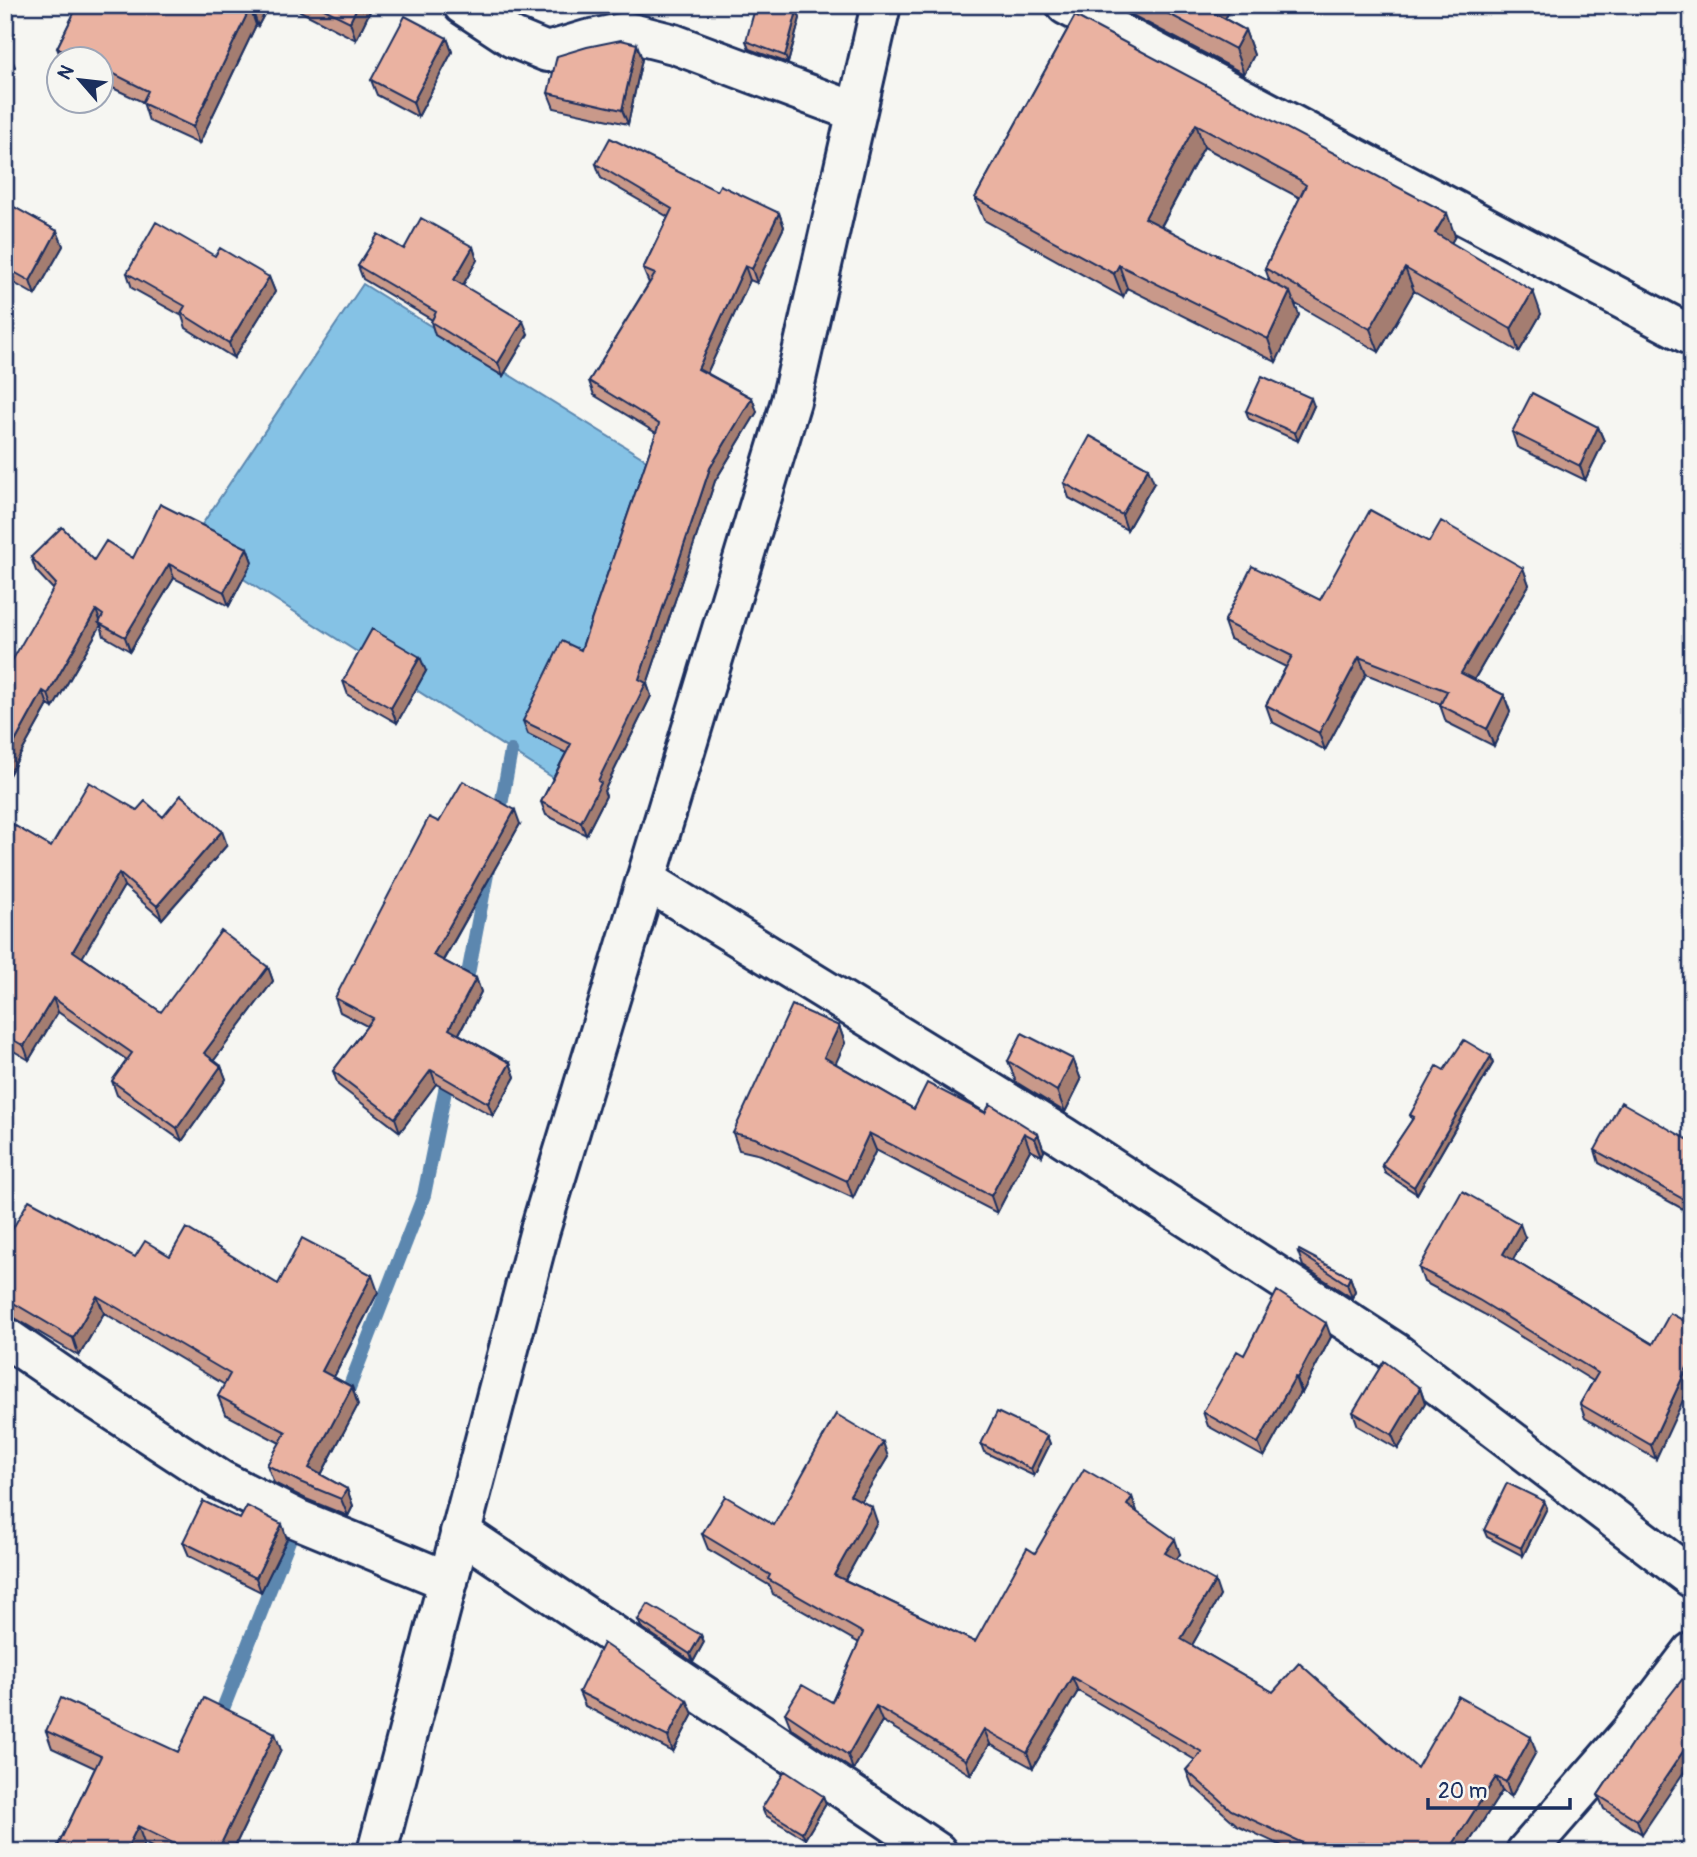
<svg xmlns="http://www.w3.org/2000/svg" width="1697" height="1857" font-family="Pangolin,sans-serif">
<rect width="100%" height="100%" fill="#f6f6f2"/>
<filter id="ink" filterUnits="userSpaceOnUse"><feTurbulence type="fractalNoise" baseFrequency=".0143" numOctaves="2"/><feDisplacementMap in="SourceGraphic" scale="14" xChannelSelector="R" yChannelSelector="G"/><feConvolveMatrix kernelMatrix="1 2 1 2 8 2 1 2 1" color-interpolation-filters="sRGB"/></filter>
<g filter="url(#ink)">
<!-- water -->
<path fill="#85c2e5" stroke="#5b87af" stroke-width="2" d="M363,284l314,195 -97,316 -391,-251z"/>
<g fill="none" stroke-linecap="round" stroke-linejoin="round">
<!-- stream -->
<path stroke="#5b87af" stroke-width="14" d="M498,821l13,-70
M465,990l23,-121
M344,1401l80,-206 25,-124
M217,1724l95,-242"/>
<defs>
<path id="street" d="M463,5l50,33 34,14 40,-12 40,-8 47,12 182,68
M1066,5l626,331
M646,880l416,256 334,217 296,225
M5,1337l83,57 132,86 77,39 151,62
M460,1532l477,320
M1526,1852l109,-125 57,-75"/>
<path id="primary" d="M377,1852l163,-622 251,-829 90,-396"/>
</defs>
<!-- street casing -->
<use href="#street" stroke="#1b2f5e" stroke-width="44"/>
<!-- primary casing -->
<use href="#primary" stroke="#1b2f5e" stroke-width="44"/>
<!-- street -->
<use href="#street" stroke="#f6f6f2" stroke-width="38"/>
<!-- primary -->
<use href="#primary" stroke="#f6f6f2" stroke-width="38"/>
</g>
<!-- wall -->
<path fill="#c9998a" stroke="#1b2f5e" stroke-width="2" fill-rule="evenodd" d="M78,5h191l-11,21 -2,-1 -57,119 -50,-23 -6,-19 -41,-19v-23h-40l-5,-12z
M293,5h80l-17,35 -62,-32z
M1113,5h120l-8,14 20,11 9,25 -10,19z
M797,11l3,7 -12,45 -39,-14 -3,-8z
M1075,16l380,220 -4,7 90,71 -22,38 -105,-61 -35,61 -85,-49 5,12 -23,47 -149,-74 -4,9 -139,-77 -9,-22zM1204,147l96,51 -35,70 5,14 -109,-55z
M447,38l5,14 -34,65 -41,-22 -6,-15z
M642,59l-14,65 -74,-16 -6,-15z
M596,164l121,27 62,22 5,14 -27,56 -7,-3 -43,93 45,25 5,14 -42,69 -68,203 4,12 -47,95 2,5 -20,39 -40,-20 -5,-13 25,-49 -38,-19 -5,-13 58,-71 75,-217 -62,-38 -5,-14 60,-98 -6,-14 25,-52 -67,-39z
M5,202l52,29 6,15 -28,49 -30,-17z
M473,247l4,13 -14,25 65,49 -25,42 -68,-41 -4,-13 1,-2 -69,-41 -5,-13 46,-17z
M215,256l54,21 6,15 -41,66 -48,-30 -4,-12 -50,-28 -5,-15z
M1314,406l-16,35 -49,-22 -3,-8z
M1598,427l6,14 -19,39 -68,-33 -5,-15z
M1064,483h90l-27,47 -58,-32z
M247,548l5,14 -23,44 -55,-28 -44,73 -26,-15 -3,-11 -48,83 -5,-3 -43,77 48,-193 -17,-18 -5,-14 63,3z
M1523,568l6,17 -55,95 30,15 6,17 -16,34 -48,-24 -6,-17 1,-1 -75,-30 -41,76 -53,-28 -6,-17 20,-38 -56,-28 -6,-17 96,-22z
M426,671l-29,52 -49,-28 -5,-14z
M137,810l26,7 64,28 -65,74 -38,-33 -42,71 79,55 107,-45 5,14 -59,79 7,6 5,13 -44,62 -65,-46 -5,-14 15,-21 -69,-48 -29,48 -24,-14v-226l46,27z
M439,822l81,2 -77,137 33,17 5,14 -22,42 51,29 5,14 -22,39 -57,-32 -36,48 -62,-47 -5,-14 34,-45 -27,-14 -5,-14z
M839,1026l6,17 -10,20 79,46 71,4 53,21 6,17 -2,5 -12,-6 -33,63 -121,-63 -23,48 -92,-43 -22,-5 -6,-17z
M1491,1056l2,7 -76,131 -32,-21 -3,-8 30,-45 -2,-5 34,-45z
M1073,1059l8,21 -16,32 -49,-30 -8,-21z
M1692,1142v72l-93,-51 -4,-13z
M1525,1238l-12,22 140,84 3,115 -71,-41 -5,-14 13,-23 -109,-67 -60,-32 -5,-14z
M5,1242l130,15 35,-1 108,28 100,8 -44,85 18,10 6,18 -37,70 26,14 6,17 -5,10 -42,-17 -32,-16 -7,-18 13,-22 -55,-29 -7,-18 7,-11 -121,-72 -25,43 -74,-44z
M1298,1252l52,25 5,14 -3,7 -49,-32z
M1331,1337l-29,56 -2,-1 -36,65 -56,-31 -5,-14 41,-57z
M1420,1388l5,15 -27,46 -40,-23 -5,-14z
M1047,1436l3,8 -16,32 -50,-24 -3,-8z
M888,1457l-27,44 16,21 -32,58 130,62 60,-89 97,-56 5,15 43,42 -4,5 44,37 -28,49 81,47 144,76 119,-16 -25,45 -9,-6 -39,61h-168l-58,-27 -45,-40 -6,-15 9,-10 -117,-69 -45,77 -43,-24 -19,31 -89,-54 -29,49 -62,-42 -6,-15 47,-11 27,-59 -86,-49 -3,-8 -62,-37 -6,-15 72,-9z
M1544,1501l3,7 -24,48 -36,-19 -3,-7z
M240,1519l47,20 -26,53 -72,-36 -6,-14z
M638,1620l63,15 3,7 -11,20 -52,-35z
M579,1692l114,22 -20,38 -88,-46z
M46,1731l132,21 103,-2 -49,102h-71l-17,-9 -4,9h-85l40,-84 -43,-20z
M1634,1741l8,93 -38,-25 -6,-14z
M823,1796l3,8 -21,35 -40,-24 -3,-7z"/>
<!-- shaded-wall -->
<path fill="#a47d71" stroke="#1b2f5e" stroke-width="2" d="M254,5h15l-11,21 -6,-17z
M358,5h15l-17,35 -6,-18z
M1209,5h24l-17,29 -9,-25z
M250,8l6,17 -57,119 -6,-17z
M797,11l3,7 -12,45 -3,-7z
M1245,30l9,25 -10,19 -9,-25z
M447,38l5,14 -34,65 -5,-15z
M637,44l5,15 -14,65 -6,-14z
M10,54l5,13 -10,15v-20z
M1196,124l8,23 -51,94 -8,-23z
M779,213l5,14 -27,56 -5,-14z
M1447,213l8,23 -11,20 -9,-23z
M57,231l6,15 -28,49 -5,-14z
M473,247l4,13 -18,32 -5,-12z
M1119,265l8,23 -4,9 -9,-23z
M745,266l5,14 -47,102 -5,-13z
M1405,268l9,23 -35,61 -9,-23z
M269,277l6,15 -41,66 -5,-15z
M1533,291l8,23 -22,38 -8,-23z
M1290,292l9,23 -23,47 -8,-23z
M523,321l5,13 -25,42 -5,-13z
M752,398l5,14 -42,69 -68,203 4,12 -47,95 2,5 -20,39 -5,-13 58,-143 71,-211z
M1311,398l3,8 -16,35 -3,-8z
M1598,427l6,14 -19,39 -5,-14z
M1148,468l6,15 -27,47 -5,-15z
M247,548l5,14 -23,44 -5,-14z
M169,564l5,14 -44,73 -5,-14z
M1523,568l6,17 -61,105 -7,-17z
M96,610l5,13h-2l2,2 -48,83 -5,-14z
M420,657l6,14 -29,52 -6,-15z
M1359,657l7,17 -41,76 -6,-17z
M43,691l5,14 -43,77v-22z
M1504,695l6,17 -16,34 -7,-17z
M515,810l5,14 -82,145 -5,-14z
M222,831l5,14 -65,74 -5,-13z
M119,873l5,13 -46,79 -5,-14z
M268,967l5,14 -64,86 -5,-14z
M476,978l5,14 -27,51 -5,-14z
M53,998l5,14 -29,48 -5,-14z
M839,1026l6,17 -14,31 -7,-17z
M1491,1056l2,7 -76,131 -3,-7z
M1073,1059l8,21 -16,32 -8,-21z
M510,1063l5,14 -22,39 -5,-13z
M221,1066l5,13 -44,62 -5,-13z
M431,1070l5,14 -36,48 -5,-14z
M869,1133l7,17 -23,48 -6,-17z
M1024,1133l6,17 -33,63 -6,-17z
M1038,1134l6,17 -2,5 -7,-17z
M1520,1224l5,14 -17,30 -5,-14z
M372,1275l6,17 -50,96 -6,-17z
M1350,1277l5,14 -3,7 -5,-14z
M97,1296l7,17 -25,43 -6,-18z
M1326,1323l5,14 -29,56 -5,-15z
M1692,1357v24l-36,78 -5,-14z
M1295,1377l5,15 -36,65 -6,-14z
M352,1387l6,18 -43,81 -6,-18z
M1420,1388l5,15 -27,46 -6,-14z
M1047,1436l3,8 -16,32 -3,-7z
M883,1442l5,15 -32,53 -6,-15z
M347,1489l6,17 -5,10 -7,-17z
M1132,1497l5,14 -5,9 -5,-15z
M1544,1501l3,7 -24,48 -2,-8z
M872,1507l5,15 -37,67 -6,-14z
M282,1524l5,15 -26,53 -5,-14z
M1175,1539l5,15 -9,13 -6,-14z
M1215,1581l5,15 -33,58 -6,-15z
M701,1635l3,7 -11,20 -3,-8z
M1072,1677l6,14 -45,77 -6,-15z
M687,1700l6,14 -20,38 -5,-15z
M876,1706l6,15 -29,49 -5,-15z
M984,1729l6,15 -19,31 -5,-15z
M275,1733l6,17 -49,102h-15z
M1531,1737l5,15 -25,45 -5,-15z
M1692,1738v22l-50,74 -5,-14z
M1496,1777l6,14 -39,61h-15z
M823,1796l3,8 -21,35 -3,-7z
M138,1826l6,17 -4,9h-15z"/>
<!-- building -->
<path fill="#eab2a1" stroke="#1b2f5e" stroke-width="2" d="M78,5h176l-2,4 -2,-1 -57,119 -51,-24 6,-12 -46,-23v-8h-19l-26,-12z
M316,5h42l-8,17z
M756,5h21l20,6 -12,45 -39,-15z
M1152,5h57l-2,4 38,21 -10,19z
M405,16l42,22 -34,64 -42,-22z
M1075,16l372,197 -12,20 98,58 -22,38 -106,-61 -35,61 -105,-61 41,-83 -6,-4v-1l-104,-56 -51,94 145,74 -22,47 -149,-74 -5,9 -139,-76z
M621,40l16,4 -15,66 -74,-17 9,-37 30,-9z
M5,51l5,3 -5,8z
M610,138l107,53 3,-6 59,28 -27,56 -7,-3 -47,103 54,29 -42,70 -71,211 7,4 -48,98 3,2 -20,39 -40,-20 30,-58 -48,-23 39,-80 19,9 78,-226 -70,-43 66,-107 -12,-5 29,-60 -76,-45z
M5,202l52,29 -27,50 -25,-14z
M421,218l52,29 -19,33 69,41 -25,42 -67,-41 5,-10 -78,-46 20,-32 26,15z
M156,222l59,34 5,-8 49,29 -40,66 -48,-30 4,-7 -58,-33z
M1262,376l49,22 -16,35 -49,-22z
M1532,393l66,34 -18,39 -68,-34z
M1090,436l58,32 -26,47 -58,-32z
M160,504l87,44 -23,44 -55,-28 -44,73 -26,-14 4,-8 -7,-5 -48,84 -5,-3 -38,69v-87l51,-89 -25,-27 31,-30 32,33 12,-19 27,17z
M1370,510l59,32 12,-21 82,47 -62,105 43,22 -17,34 -47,-24 7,-14 -88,-34 -40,76 -53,-28 26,-49 -68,-34 28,-56 68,34z
M372,629l48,28 -29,51 -48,-27z
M463,781l52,29 -82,145 43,23 -27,51 61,34 -22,40 -57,-33 -36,48 -62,-47 40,-53 -38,-20 94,-181 10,5z
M89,782l48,28 8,-9 18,16 18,-22 41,36 -65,75 -38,-33 -46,78 88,61 60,-81 47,36 -64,86 17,13 -44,62 -65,-47 20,-28 -79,-55 -29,48 -19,-11v-215l46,27z
M792,1005l47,21 -15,31 90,52 13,-26 58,30 5,-9 48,30 -3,5 -11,-6 -33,63 -122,-63 -22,48 -92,-43 -22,-5z
M1022,1033l51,26 -16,32 -49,-30z
M1464,1040l27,16 -77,131 -32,-22 32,-48 -4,-2 27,-49 7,4z
M1621,1102l71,40v62l-97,-54z
M1462,1191l58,33 -17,30 150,90 17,-31 22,12v32l-41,88 -71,-41 18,-31 -119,-73 -60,-32z
M29,1200l106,57 10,-16 25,15 16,-28 92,56 24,-46 70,37 -50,96 30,16 -43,81 38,21 -6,10 -41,-17 -33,-17 19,-33 -68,-36 12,-22 -133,-78 -24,42 -68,-40v-56z
M1299,1250l51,27 -3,7 -49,-32z
M1277,1291l49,32 -29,55 -2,-1 -37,66 -55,-31 34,-61 7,4z
M1384,1361l36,27 -28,47 -39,-23z
M997,1412l50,24 -16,33 -50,-25z
M836,1414l47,28 -33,53 22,12 -38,68 141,67 52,-94 8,5 49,-84 48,28 -5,8 48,34 -10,14 50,28 -34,58 92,53 26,-29 118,105 41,-72 73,41 -25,45 -10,-5 -48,75h-126l-91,-42 -45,-40 16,-18 -130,-75 -45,76 -43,-24 -18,31 -90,-54 -28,49 -63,-42 17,-28 30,17 31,-69 -95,-54 2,-4 -68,-41 23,-38 49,29z
M1507,1483l37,18 -23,47 -37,-18z
M203,1501l37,18 7,-13 35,18 -26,54 -73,-36z
M648,1604l53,31 -11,19 -52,-34z
M603,1643l84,57 -19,37 -89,-45z
M1692,1667v71l-55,82 -39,-25 36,-54z
M61,1698l117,54 26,-54 71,35 -58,119h-26l-53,-26 -13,26h-70l46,-96 -55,-25z
M785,1771l38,25 -21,36 -40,-24z"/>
</g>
<!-- margin -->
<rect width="1697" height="1857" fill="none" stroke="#f6f6f2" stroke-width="28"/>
<rect x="14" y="14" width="1669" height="1829" fill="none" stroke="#1b2f5e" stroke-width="2.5" filter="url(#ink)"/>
<!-- north arrow -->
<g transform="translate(80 80) rotate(298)"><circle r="33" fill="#f6f6f2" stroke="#9ea6b7" stroke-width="2"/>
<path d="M0-5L12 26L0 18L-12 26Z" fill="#1b2f5e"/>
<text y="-10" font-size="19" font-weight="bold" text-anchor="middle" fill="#1b2f5e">N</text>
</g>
<!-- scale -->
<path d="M1428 1798v10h142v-10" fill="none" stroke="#1b2f5e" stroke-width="3.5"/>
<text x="1438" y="1798" font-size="21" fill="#1b2f5e" stroke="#f6f6f2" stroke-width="5" paint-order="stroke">20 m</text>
</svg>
